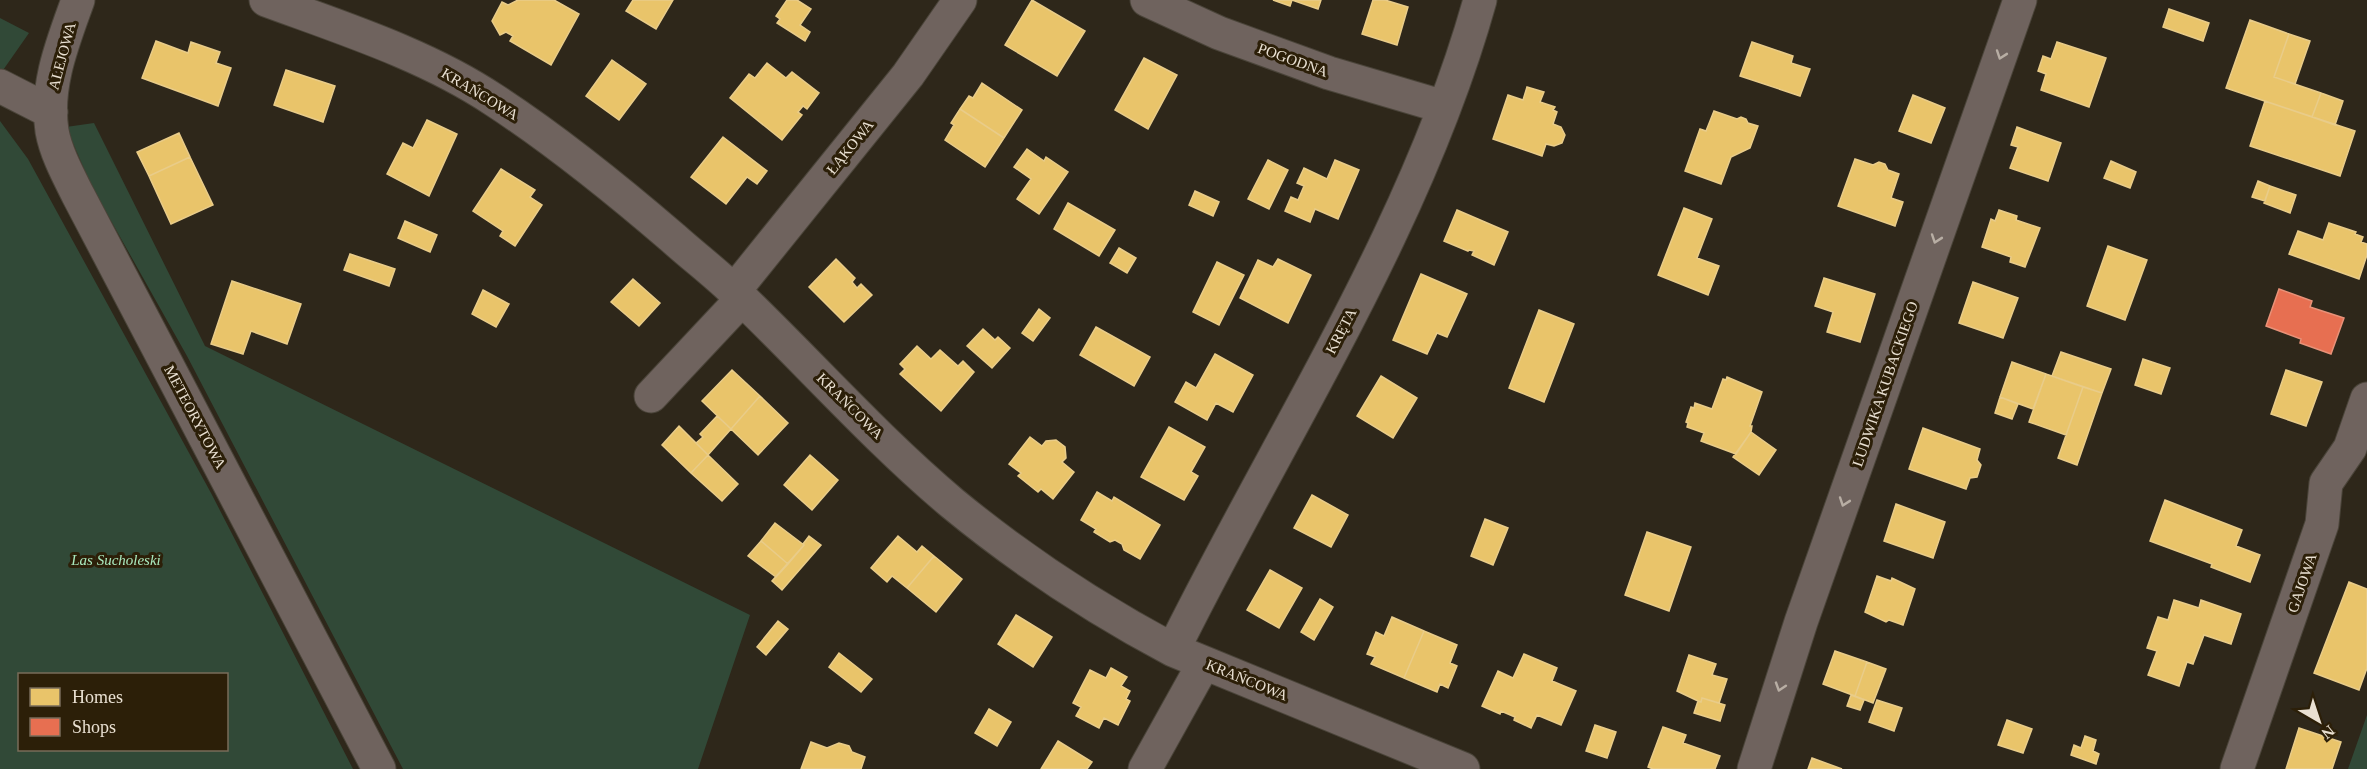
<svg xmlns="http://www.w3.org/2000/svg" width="2367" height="769" font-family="'Times New Roman',serif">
<rect width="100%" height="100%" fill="#2e271a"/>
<!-- green -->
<path fill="#314937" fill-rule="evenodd" d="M0,18l29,15 -28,40 -1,-1z
M0,121l28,38 183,334 142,276h-353zM20,674h206v76h-206z
M94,123l111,223 545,269 -52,154h-295l-216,-413 -95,-169 -26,-60z
M2367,715v54h-19z"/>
<!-- homes -->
<path fill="#e9c46a" stroke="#e9cc89" stroke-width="1.5" d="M518,0h36l25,14 -28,51 -41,-24 3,-5 -7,-4 -6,3 -8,-14 10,-19 6,3z
M633,0h40l-17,29 -30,-18z
M787,0h10l14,9 -11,16 10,7 -5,9 -28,-18 3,-4 -4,-3z
M1032,0l53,31 -28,45 -52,-31z
M1273,0h48l-3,9 -26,-9 -2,6z
M1373,0h12l23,7 -11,38 -35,-11z
M2169,9l40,14 -6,18 -40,-14z
M2250,20l39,14 -15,43 47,16 -9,24 -86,-29z
M2289,34l21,7 -15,43 -21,-7z
M156,41l32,12 3,-11 29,10 -4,11 15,5 -13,38 -76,-28z
M1752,42l41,14 -2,7 19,6 -10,27 -60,-20z
M2057,42l49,16 -17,49 -48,-17 5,-16 -8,-3 5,-15 8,3z
M1144,58l33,17 -29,54 -33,-19z
M612,60l34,24 -27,36 -33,-24z
M767,63l19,15 6,-6 27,21 -12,16 -4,-3 -5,6 4,3 -20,25 -52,-42 19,-24 6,4z
M286,70l49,16 -12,36 -49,-17z
M982,83l40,27 -18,28 -44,-29 9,-13 4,2z
M1527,87l17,5 -4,10 15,5 -2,3 4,2 -4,12 8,3 4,8 -3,8 -8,3 -8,-2 -4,12 -49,-17 15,-44 15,5z
M2321,93l22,8 -8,24 -23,-8z
M1913,95l32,13 -14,35 -32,-12z
M2265,101l90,30 -15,45 -90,-30z
M960,109l44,29 -19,29 -40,-27 9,-15 -3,-2z
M1714,111l23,8 4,-2 5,2 2,4 10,3 -8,22 -19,9 -10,27 -36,-13 15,-42 6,2z
M427,120l30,14 -28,62 -42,-22 16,-31 10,5z
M2017,127l44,16 -13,38 -38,-13 8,-21 -7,-2z
M179,133l11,24 -41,19 -12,-24z
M723,137l44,34 -10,13 -10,-7 -21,27 -35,-27z
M1027,149l17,12 2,-4 22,15 -29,42 -22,-15 14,-20 -17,-12z
M190,157l23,48 -42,19 -22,-48z
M1855,159l18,6 6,-3 6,2 3,6 11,4 -8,24 12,4 -8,24 -57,-20z
M1268,160l20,10 -19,39 -21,-10z
M1335,160l24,10 -21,49 -23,-10 -5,13 -25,-11 6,-14 7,3 6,-14 -7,-3 7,-15 23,11z
M2111,161l25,11 -6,16 -26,-10z
M501,169l34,21 -5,7 12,8 -27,41 -15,-10 3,-5 -30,-20z
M2258,181l12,5 -5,15 -13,-4z
M2270,186l26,9 -6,18 -26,-10z
M1195,191l24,11 -6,14 -24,-11z
M1068,203l47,27 -16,26 -45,-27z
M1684,208l28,11 -15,39 22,8 -11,29 -50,-20z
M1457,210l51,22 -14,33 -22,-10 2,-4 -5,-1 -1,1 -24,-10z
M1999,210l18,6 -1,4 24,8 -15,39 -15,-5 1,-5 -29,-10 9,-28 4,2z
M405,221l32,14 -7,17 -32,-14z
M2329,223l27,9 -1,2 8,3 -2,5 6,2v11l-8,24 -70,-25 9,-23 25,9z
M2108,246l39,14 -22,60 -38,-14z
M1119,248l17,10 -9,15 -17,-10z
M350,254l45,15 -6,17 -45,-16z
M836,259l19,19 -3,4 5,6 4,-4 11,11 -28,27 -35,-35z
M1278,259l33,16 -23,48 -48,-25 18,-38 15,7z
M1217,262l27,13 -25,50 -26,-13z
M1421,274l46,20 -20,43 -10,-4 -10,21 -34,-14z
M1824,278l51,16 -15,48 -33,-10 6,-20 -18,-6z
M633,279l27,24 -21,23 -28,-24z
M232,281l69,23 -14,40 -36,-13 -8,23 -32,-10z
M1973,282l45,16 -15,40 -44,-15z
M483,290l26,14 -13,23 -24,-13z
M1039,309l11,9 -17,23 -11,-8z
M1539,310l35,14 -30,78 -35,-14z
M1096,327l54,30 -16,29 -54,-31z
M983,329l12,11 3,-3 12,11 -18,20 -25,-22z
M917,346l14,13 9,-9 18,16 5,-5 11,11 -33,39 -41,-37 5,-5 -5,-5z
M2061,352l50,17 -9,24 -50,-17z
M1215,354l38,21 -20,37 -17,-9 -9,17 -32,-18 11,-20 10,6z
M2143,359l27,9 -9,26 -26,-9z
M2012,362l34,12 -13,35 -33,-12z
M732,370l28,26 -29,33 -29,-28z
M2286,370l36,12 -16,44 -35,-12z
M2046,374l37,13 -17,48 -37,-13z
M1381,376l36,22 -24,40 -36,-22z
M1727,377l35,15 -12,34h2l-1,6 -15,22 -35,-13 3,-8 -17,-6 1,-4 -2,-1 5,-15 3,1 1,-5 17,6 11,-30 3,1z
M2083,387l19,6 -25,72 -19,-7z
M760,396l28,27 -30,32 -27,-26z
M2000,397l18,7 -6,15 -17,-6z
M717,416l14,13 -23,26 -12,-12 7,-6 -3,-3z
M679,426l29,29 -17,18 -29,-28z
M1169,427l36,20 -14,25 7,4 -14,24 -43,-23z
M1923,428l57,21 -3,11 4,5 -4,12 -7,1 -4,11 -57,-20z
M1751,432l25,18 -17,25 -26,-18z
M1030,437l12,9 4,-5 10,-1 9,7 1,11 -4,4 12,10 -21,27 -12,-10 -3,3 -20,-16 3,-3 -12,-9z
M708,455l30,29 -16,17 -31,-28z
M810,455l28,25 -26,30 -28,-25z
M1097,492l15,9 2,-4 46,28 -20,34 -16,-9 -2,-6 -7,-4 -5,2 -16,-10 2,-3 -15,-9z
M1312,495l36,20 -17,32 -37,-19z
M2165,500l77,30 -6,16 24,9 -10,27 -39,-15 1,-3 -62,-23z
M1896,504l49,18 -12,36 -49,-17z
M1485,519l23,9 -15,37 -22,-9z
M775,523l29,22 -16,19 -27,-23z
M1647,532l44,15 -22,64 -44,-16z
M809,536l12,9 -39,45 -10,-9 32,-36 -1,-1z
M898,536l19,16 5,-6 12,10 -27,32 -15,-12 -5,6 -16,-14z
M761,541l27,23 -12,13 -28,-21z
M934,556l28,23 -26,33 -29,-24z
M1270,570l32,18 -23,40 -32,-18z
M1877,576l14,5 1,-3 23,11 -12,36 -14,-5 -3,2 -21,-10z
M2349,582l18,7v79l-8,22 -45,-17z
M1320,599l13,8 -19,33 -13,-8z
M2174,600l25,8 2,-8 40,14 -10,30 -27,-9 -11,29 -6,-2 -8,24 -31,-11 9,-24 -10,-3 11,-31 10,3z
M1016,615l36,22 -19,30 -35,-23z
M1392,617l32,14 -20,47 -33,-14 4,-7 -8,-3 9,-22 8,4z
M778,621l10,8 -22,26 -9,-8z
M1424,631l33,14 -7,18 7,3 -9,22 -8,-4 -3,8 -33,-14z
M1835,651l32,11 -12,34 -32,-12z
M839,653l33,26 -11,13 -32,-25z
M1524,654l33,14 -5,13 24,10 -15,34 -24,-10 -6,13 -17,-8 1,-3 -14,-6 -1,3 -18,-8 16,-35 15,7z
M1689,655l27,9 -4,11 15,4 -8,24 -17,-5 -1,4 -3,-1 -21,-10z
M1867,662l19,7 -13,34 -18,-7z
M1111,668l16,9 -6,9 9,5 -4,8 4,2 -12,24 -14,-7 -5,10 -23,-12 5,-9 -8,-4 17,-33 16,8z
M1851,695l13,5 -4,10 -13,-4z
M1702,698l23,7 -5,16 -26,-8 4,-12 3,1z
M1877,700l25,8 -8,23 -25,-9z
M989,709l22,13 -14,24 -22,-13z
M2007,720l25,9 -9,24 -25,-8z
M1595,725l21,7 -9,26 -21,-7z
M1663,727l23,8 -3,8 37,13 -5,13h-62l-5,-2z
M2299,728l42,14 -9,27h-46z
M2085,736l11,4 -3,11 6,3 -3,10 -25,-9 3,-10 7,3z
M1058,741l34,21 -5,7h-46z
M811,742l16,6 12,-5 10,3 3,6 13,5 -4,12h-60z
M1812,758l30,11h-34z"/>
<!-- shops -->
<path fill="#e76f51" stroke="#e89178" stroke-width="1.5" d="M2279,289l33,12 -2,6 34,11 -13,36 -31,-11 1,-4 -35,-13z"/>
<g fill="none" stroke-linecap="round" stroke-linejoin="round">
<defs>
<path id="minor" d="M78,0c-15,42 -33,85 -26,131 4,22 16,44 26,64l301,574
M266,0c76,28 161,55 228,100 63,41 122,89 179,138 21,19 44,36 64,56 72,69 139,145 215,209 68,56 144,106 221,147l290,119
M1147,0l72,33 110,40 115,34
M0,86l51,26
M734,291l174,-216 52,-75
M651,396l91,-97
M1173,650c105,-213 243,-420 307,-650
M1145,769l59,-106
M1754,769l47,-147 219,-622
M2237,769l85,-245 4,-41 24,-35 17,-49"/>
</defs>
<!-- minor casing -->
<use href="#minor" stroke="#4a4439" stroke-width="35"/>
<!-- minor -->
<use href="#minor" stroke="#6f635e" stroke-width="33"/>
</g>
<!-- one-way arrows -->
<defs><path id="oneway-chevron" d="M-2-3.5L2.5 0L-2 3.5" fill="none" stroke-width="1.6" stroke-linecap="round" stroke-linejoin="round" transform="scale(1.5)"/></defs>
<g stroke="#b8aea4">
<use href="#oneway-chevron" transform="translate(2001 55) rotate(109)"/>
<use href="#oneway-chevron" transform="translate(1936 239) rotate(109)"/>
<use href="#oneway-chevron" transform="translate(1844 502) rotate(109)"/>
<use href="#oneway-chevron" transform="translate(1780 687) rotate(108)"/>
</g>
<g text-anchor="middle" stroke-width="6" stroke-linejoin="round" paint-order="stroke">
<!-- street labels -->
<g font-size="15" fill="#e9e0d2" stroke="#2c1f08">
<text transform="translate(62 56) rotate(-75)" y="5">ALEJOWA</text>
<text transform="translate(1293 60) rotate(20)" y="5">POGODNA</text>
<text transform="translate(480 94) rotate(31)" y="5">KRAŃCOWA</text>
<text transform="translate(850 147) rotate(-51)" y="5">ŁĄKOWA</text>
<text transform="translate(1341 331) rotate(-62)" y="5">KRĘTA</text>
<text transform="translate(1885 384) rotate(-71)" y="5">LUDWIKA KUBACKIEGO</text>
<text transform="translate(850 406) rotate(45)" y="5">KRAŃCOWA</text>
<text transform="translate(195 417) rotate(62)" y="5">METEORYTOWA</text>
<text transform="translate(2302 583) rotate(-71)" y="5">GAJOWA</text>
<text transform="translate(1247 680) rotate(22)" y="5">KRAŃCOWA</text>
</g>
<!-- park labels -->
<g font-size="15" font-style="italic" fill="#a9e9be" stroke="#2c1f08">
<text x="116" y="565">Las Sucholeski</text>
</g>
</g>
<!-- legend -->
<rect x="18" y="673" width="210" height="78" fill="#2c1f08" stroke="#786c59" stroke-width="1.5"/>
<rect x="30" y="688" width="30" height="18" fill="#e9c46a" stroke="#786c59" stroke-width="1.5"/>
<text x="72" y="703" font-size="18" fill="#e9e0d2">Homes</text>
<rect x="30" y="718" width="30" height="18" fill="#e76f51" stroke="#786c59" stroke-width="1.5"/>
<text x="72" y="733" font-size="18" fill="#e9e0d2">Shops</text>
<!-- north arrow -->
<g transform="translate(2319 721) rotate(141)" stroke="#2c1f08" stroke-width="4.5" paint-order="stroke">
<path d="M0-4.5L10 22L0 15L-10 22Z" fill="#e9e0d2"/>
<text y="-9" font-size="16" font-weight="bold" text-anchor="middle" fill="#e9e0d2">N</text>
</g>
</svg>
